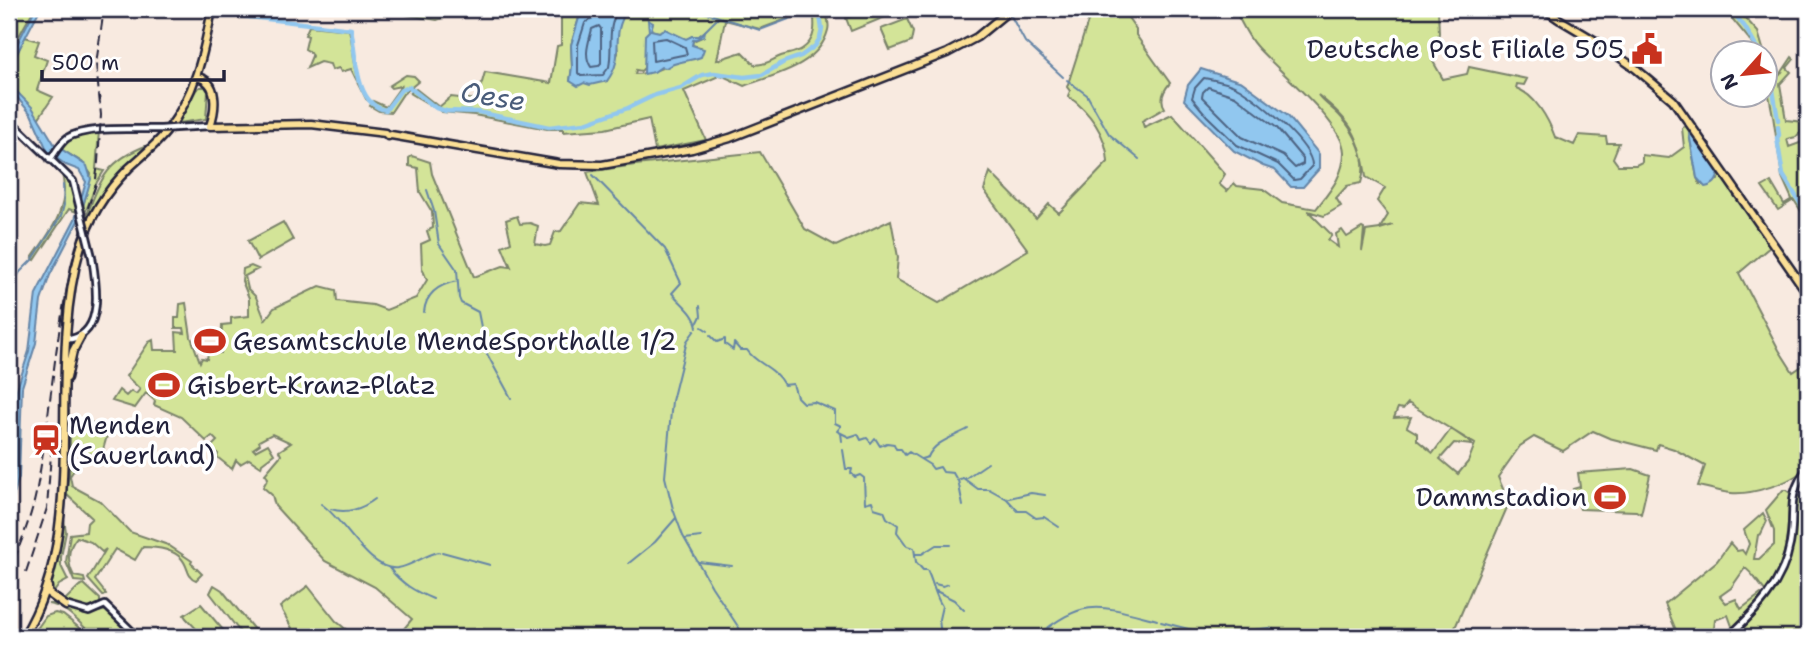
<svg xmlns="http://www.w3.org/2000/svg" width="1817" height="646" font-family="'Shantell Sans',sans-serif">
<rect width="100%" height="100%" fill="#f8eae0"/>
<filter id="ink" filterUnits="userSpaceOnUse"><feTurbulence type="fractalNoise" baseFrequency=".0143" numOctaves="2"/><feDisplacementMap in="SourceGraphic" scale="14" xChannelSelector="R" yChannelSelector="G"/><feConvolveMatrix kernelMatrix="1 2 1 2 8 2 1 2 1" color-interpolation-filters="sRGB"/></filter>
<g filter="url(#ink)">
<!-- green -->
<path fill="#d3e498" stroke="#7a836a" stroke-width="2" fill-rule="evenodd" d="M11,9h23l-15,27 -10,26z
M410,9h134l-90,5 -17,6 -30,-5z
M556,9h37l-14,9 -8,27 1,22 -2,14 14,2 23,-2 11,-28 -2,-18 4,-15 8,-11h179l-12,7 -35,13 -35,-9 -8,40 25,-8 13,13c11,0 16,-5 26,-9 6,-2 15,-3 21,-7 15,-10 13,-25 11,-40h12c2,7 5,15 3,21 -9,36 -55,45 -84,56l-23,-11 -37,16 22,49 -51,10 -6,-31 -44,10 -42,3v-3h-16l-73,-14 -32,-3 -32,-19 6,-4 23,18 12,-10 26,3 8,-28 66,11 6,-37 4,-1v-31l-4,-1zM650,30l9,2 6,-2 21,10 6,-4h7l5,-4v4l-11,5 -1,4 8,2c-20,12 -41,27 -65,27l1,-4 5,1 3,-3z
M870,9h18l2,6 -39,16 -5,-13z
M1092,9h30l14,20v6l34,48c-6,7 -11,16 -5,25l-23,13 2,6 28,-13 53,60 -6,10 8,7 7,-8 3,3 26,3 19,14 34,6c13,-17 28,-33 28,-57 -1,-30 -67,-82 -88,-106 -9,-10 -15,-25 -22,-37h204l1,24 -4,16 1,4 -5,5 12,21 24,-5 2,-7 58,12 -3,6 -7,-1 -1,4c19,7 32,30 39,49l19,8 5,-10 27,2 1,6h12l-6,15 5,7h18l6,-3v-7l27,3 15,-11 -2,-19 5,-3 4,6 -2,2 8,45 3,6 18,-4 1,-8 52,74 -32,27 40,77 14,22 15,-10v48l-4,4c8,14 7,37 -2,50l3,4c-12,15 -55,27 -74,25 -11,-1 -22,-5 -33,-7l7,-20 -31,-17 -16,-5 -2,6 -47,-12 -16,-7 -30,20 -29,-14 -14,9 -22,31 11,26 -58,134h-1054l15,-18 -37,-32 -50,-26 -50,-55 -3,-11 -9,-8 5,-9 -3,-4 16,-19 -2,-4 12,-8 -19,-9 -13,7 1,3 -7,5 2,2 13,-7 6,10 -12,9 -1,4 -12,-8 -9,5 -4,-4 -4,9 -15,-12 1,-3 -7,-7 6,-6 -5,-5 -6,5 -25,-24 -27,-12 1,-4 -9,-8 -11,15 -23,-7 7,-11 7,6 5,-5 5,3 4,-5 -14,-13 23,-34 4,-2 1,10h23l-1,-18 9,1 -1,-5h-9v-10h4l1,-14 6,-1 5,34 9,25 2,-4 5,1 1,-6h13l1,-28 9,-1v-6l18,-2v-18l-7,-17 1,-12 8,-3 7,3 -13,7 3,13 8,8 9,23 9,-12 46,-22 16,4 1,11 36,4 13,5 30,-12 11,-18 -5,-12 -1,-24 9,-4 -3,-9 6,-3 -1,-16 -12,-20 -2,-24 -9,-2v-8l3,-2 18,6 2,12 42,103 29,-11 8,1 -9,-21 9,-4 -5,-22 11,-4 3,8 10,-1 8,3 -3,18 10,2 5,-1 5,-13 6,-1 19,-28 19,2 -12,-33 48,-7 125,-13 45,77 31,17 55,-26 7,37 -2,22 43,24 89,-53 -44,-60 6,-18 46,47 13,-15 10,9 49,-51c-1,-27 -19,-51 -40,-66l2,-5 -3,-4zM1318,95c33,26 42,40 48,82l19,11 -8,13 11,14 -8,13 13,-3 -13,4 -14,2 -4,20 2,-22 -2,-1 -15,9 -5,-7 -6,4 2,13 -10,-7 4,-5 -24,-24 16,5 17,-10 -5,-8 11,-12 14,-3c8,-23 -6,-52 -22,-68 -7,-7 -16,-13 -21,-20zM1408,403l67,41 -7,18 -10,12 -18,-15 14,-16 18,2 -2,-3 -19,-13 -18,24 -16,-13v-7l-10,-6 4,-10 -17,1 4,-10 5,1z
M1720,9h17l21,23 6,20h-8l-7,-13 -19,-23 -2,1z
M907,19l6,13 -2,10 -21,8 -9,-21z
M309,26l40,4c7,25 3,50 21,72l-4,-3 -15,-30 -10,3 -2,-4 -7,2 -2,-6 -10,-2 -13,6 5,-12 -2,-4 -5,-3 3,-13 -3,-1z
M25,37l14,4 -5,14 13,5 -10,30 16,7 -15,22c-6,-11 -14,-18 -21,-27 -13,-16 0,-39 8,-55z
M1765,54l1,6 14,15 12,-18 2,2 -7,9 4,4 -11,12 6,36 19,2 -1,6 -8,9 -9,2 2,8 19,-7v82l-14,-22 -16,10 -16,-23 9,-5 13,22 8,-5 -10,-22 -9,-61 -8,-41z
M406,75l8,1 5,5 -16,13 -12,18 -12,-1 -9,-5 3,-5 13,6 15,-21 -10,2 -2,-2z
M200,87h5l3,4 -2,28 -27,4 17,-33z
M99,131l-3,38 8,2 -7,11 -12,31 -2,-6 8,-33 -9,-12 -23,-14 14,-12z
M148,145l-57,72 -4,-2c14,-38 21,-55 61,-70z
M61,171c10,11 18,26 16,41l-8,-3 -34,51 -3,-2c19,-26 40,-54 29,-87z
M283,222l10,18 -35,20 -10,-19z
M67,410l2,1 -2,22 2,33 -5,53 2,13 -5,25v9l7,14 -9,5 -5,7 11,8 14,-14 5,-2 16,15v4l-7,7h-13l-31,-16c17,-60 16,-122 18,-184z
M70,420l40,5 -9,32 -31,-9z
M70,467l4,3 -4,6 2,10 28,15 30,31 38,13 24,16 -1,2 11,11 -6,6c-10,-3 -7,-14 -15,-22 -9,-9 -26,-11 -38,-11l-8,13 -20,-11 -20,31 11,14 -3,2 -15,-17 18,-30 -4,3 -11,-10 -14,-5c-10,11 -10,26 -3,39l10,2 1,4 -11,-1 -8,-19 4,-28 16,-2 1,-9 5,-5 -26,-24z
M1633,469l17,6 -9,39 -5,-3 -56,-2 -7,-20 7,-2 -2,-14z
M1783,490h3l4,3c-2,39 -2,66 -23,100 -8,-8 -14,-20 -22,-25l-14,20 -11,8 6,7 10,-4 5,10 20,-15 4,2 -32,33 -5,-14 -13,5 -1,9 -7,8h-25l-7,-9 -10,-24 52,-43 13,-18 7,8 5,-1 3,4 4,-10 -5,-14 19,-17 4,8 -6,13 -3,1 -4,24h5l15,-14v-14l-8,-21z
M1795,494l13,7v136h-67l-4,-5c26,-26 52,-56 56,-94 1,-14 -1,-29 2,-44z
M214,585l8,5 38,47h-16l-34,-44z
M308,586l28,35 19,16h-72l9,-9 -12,-21z
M48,604h7l30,11 22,-5 24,25 -2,2h-34c-16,-13 -26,-30 -47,-33z
M201,604l28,33h-25l-18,-19 -2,-3z
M55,613l8,2 28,22h-60l15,-21z"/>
<!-- water -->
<path fill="#91c7ef" stroke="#6585a7" stroke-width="2" d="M35,9h5l-24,46 -4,17 1,12 4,8 15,15 23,38 32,21 4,13 -12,40 -29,56 -9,26 -5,42 -14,44 -3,90 -10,35v-13l5,-13 2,-24 -1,-51 2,-22 12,-38 7,-57 39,-75 11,-37 -7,-12 -13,-5 -18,-13 -17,-38 -22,-26 2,-32z
M593,9l9,3 26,-3c-20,29 -1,46 -21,72l-17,4 -6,-2 -6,3 -8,-5 2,-14 -1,-22 8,-27z
M648,20l5,3 -2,7 8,2 6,-3 21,10 6,-3h7l6,-5 -1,5 -11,4 -1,5 12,4 -3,8c-10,4 -27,4 -35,11l-5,-1 -7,5 -10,2 1,-39 4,-4z
M1201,69l41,13 46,34 31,38v15l-16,18h-12l-16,-17 -12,-4 -29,-15 -50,-51 4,-15z
M1691,131l28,41c-2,10 -5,13 -14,15l-8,-9 -8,-45z"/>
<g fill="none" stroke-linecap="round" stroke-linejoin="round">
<!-- shore -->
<path stroke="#4e6483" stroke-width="2" d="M597,9l-2,7 -10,7 -7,22v28l3,3 22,-1 6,-8c4,-21 -3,-40 10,-58
M599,26l2,3v34l-3,3 -7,1c-8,-12 -2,-25 1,-38z
M666,38l19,9 2,7 -34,7 -1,-21z
M1204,78c12,2 26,5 36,11 19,12 73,56 72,77l-12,13 -6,1 -16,-16 -41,-19 -30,-29 -15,-18 3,-10z
M1208,87l27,9 42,32 26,31v5l-8,4 -12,-12 -41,-19 -40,-40 1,-5z"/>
<!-- stream -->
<path stroke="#6585a7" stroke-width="2" d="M694,9l66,21 55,-21
M1011,16l14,26 38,35
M705,31l13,-13
M1067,80l20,15 22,39 30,25
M593,175l72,74 16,34 -9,10c9,11 23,20 25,34
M427,190l7,21 5,33 18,26 2,28 2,5 17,9 8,40 25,46
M9,290l11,-18 13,-13 28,-43 3,-11 -1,-20
M424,312c2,-19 16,-28 34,-31
M698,322l3,-6 -1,-10
M702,327l6,4
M695,330l-8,11 -15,60 -7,76 8,32 10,27 29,51 33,50
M710,335l7,7 8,-3v5l8,6 1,-7 6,7h7c10,15 26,15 37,35l9,-1 4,13 6,6 11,-1 21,9v12l6,3 -4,5 12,6 9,-3 3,6 6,-2 4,5 4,-5 5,8 7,-3 7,1 2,5h5l4,6 4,-3 21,13 3,4 7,-2 3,5 10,1 4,7 6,-2 15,11h11l18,10 11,12h8l10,7 8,-1 15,10
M841,433l1,8
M9,441v12
M843,450l3,19h6l-1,4 4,4 5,-2 4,3 1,25 7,-2 2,7 10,3 3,7 11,7 -1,7 10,14 7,2 2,14 7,8h4c6,12 8,26 15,36l-3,13 2,18
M921,459l7,-2c7,-16 26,-20 40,-28
M966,478l22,-15
M958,480l5,26
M1009,498l22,-5 14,2
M321,504c21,12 48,69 77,64 14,-2 26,-13 41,-16
M331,509c15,5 31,0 44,-10
M685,539l16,-2
M442,552l48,13
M915,554h7l14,-9h14
M699,562l33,4
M629,563l26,-21 21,-24
M389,568c13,16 25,23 44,31
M935,584l8,2 5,-2
M936,591l18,9 10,10
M1161,622l51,13 57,-7 23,9
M1036,637c49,-40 63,-32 121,-17"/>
<!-- river -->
<path stroke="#91c7ef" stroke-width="4.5" d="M183,9l168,20c5,23 3,76 35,81l15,-20 8,-3 27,21 10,3 32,1 71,15 36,-4 43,-15 27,-13 26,-7 21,-13 12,-2 30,4 18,-2 22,-13 17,-6 14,-10 5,-8 2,-9 -3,-20
M1730,9l15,18 14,25
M1764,65l8,19 6,36
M1778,127l1,8 -2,3 6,37 25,41"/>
<defs>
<path id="tertiary" d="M9,119l64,62
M175,128l35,-2
M50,160c5,-7 10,-17 17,-22 20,-13 70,-8 94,-9
M66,335l5,4c34,-7 25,-57 21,-82
M65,605l24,7 16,-7 33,32
M1728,637c28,-26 55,-53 62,-93 6,-33 -5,-47 18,-77"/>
<path id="primary" d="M1544,9l16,11
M1557,18l42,25 36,25 38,32 135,194
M197,77c22,4 19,32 13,49
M210,126l101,-2 74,9 3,3 3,-1 168,29 43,1 90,-16 38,-11 217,-85 30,-16 34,-28
M67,378l6,-27 8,-15
M48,587v6l18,13
M23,637c69,-111 21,-264 57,-388 9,-31 26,-58 49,-81 13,-12 27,-23 38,-37 28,-36 37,-78 45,-122"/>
</defs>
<!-- tertiary casing -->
<use href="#tertiary" stroke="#22223b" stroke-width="10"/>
<!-- primary casing -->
<use href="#primary" stroke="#22223b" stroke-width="11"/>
<!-- tertiary -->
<use href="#tertiary" stroke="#fff" stroke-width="4.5"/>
<!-- primary -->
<use href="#primary" stroke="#fbdf96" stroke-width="6"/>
<!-- rail -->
<path stroke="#22223b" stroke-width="2" stroke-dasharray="10 5" stroke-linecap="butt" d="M83,222l12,-35 3,-25 3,-47 -5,-51 8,-55
M26,572l21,-64 4,-54
M9,574c10,-28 23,-57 28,-86 17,-91 18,-184 50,-273"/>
<defs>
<path id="tertiary-bridge" d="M161,129l14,-1
M73,181l19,76"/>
</defs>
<!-- tertiary-bridge casing -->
<use href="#tertiary-bridge" stroke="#22223b" stroke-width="10" stroke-linecap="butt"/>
<!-- tertiary-bridge -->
<use href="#tertiary-bridge" stroke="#fff" stroke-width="4.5"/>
</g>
</g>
<!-- icons -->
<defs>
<symbol id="civic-bare" viewBox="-9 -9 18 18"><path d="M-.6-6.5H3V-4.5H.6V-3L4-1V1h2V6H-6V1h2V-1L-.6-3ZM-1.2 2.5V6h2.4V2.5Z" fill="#c8321e" stroke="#fff" stroke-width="2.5" paint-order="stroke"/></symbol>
<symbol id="stadium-bare" viewBox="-9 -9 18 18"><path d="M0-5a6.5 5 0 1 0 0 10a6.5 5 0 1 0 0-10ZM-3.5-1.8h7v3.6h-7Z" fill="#c8321e" stroke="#fff" stroke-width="2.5" paint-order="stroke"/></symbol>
<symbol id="station-bare" viewBox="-9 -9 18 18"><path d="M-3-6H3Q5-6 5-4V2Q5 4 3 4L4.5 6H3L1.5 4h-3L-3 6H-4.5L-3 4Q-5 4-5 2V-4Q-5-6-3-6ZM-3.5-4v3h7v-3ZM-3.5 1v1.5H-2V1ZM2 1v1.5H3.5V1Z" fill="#c8321e" stroke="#fff" stroke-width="2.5" paint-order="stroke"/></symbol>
</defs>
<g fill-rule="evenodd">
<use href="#civic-bare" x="1625" y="27" width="44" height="44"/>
<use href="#stadium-bare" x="188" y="319" width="44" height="44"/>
<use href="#stadium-bare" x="142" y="363" width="44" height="44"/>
<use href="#station-bare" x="24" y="418" width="44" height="44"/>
<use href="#stadium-bare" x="1588" y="475" width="44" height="44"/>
</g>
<g text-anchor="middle" stroke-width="7" stroke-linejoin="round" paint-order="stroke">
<!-- poi labels -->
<g font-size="26" fill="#22223b" stroke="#fff" text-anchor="start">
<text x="1624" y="58" text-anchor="end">Deutsche Post Filiale 505</text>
<text x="233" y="350">Gesamtschule MendeSporthalle 1/2</text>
<text x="187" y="394">Gisbert-Kranz-Platz</text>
<text x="69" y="434">Menden<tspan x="69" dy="30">(Sauerland)</tspan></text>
<text x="1587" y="506" text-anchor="end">Dammstadion</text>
</g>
<!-- water labels -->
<g font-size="28" font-style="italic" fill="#495c7a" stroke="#fff">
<text transform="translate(493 96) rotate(9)" y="10">Oese</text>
</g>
</g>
<!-- margin -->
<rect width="1817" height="646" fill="none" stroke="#fff" stroke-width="35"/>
<rect x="18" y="18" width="1782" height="611" fill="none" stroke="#22223b" stroke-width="2.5" filter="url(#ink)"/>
<!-- north arrow -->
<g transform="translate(1744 74) rotate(243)"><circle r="33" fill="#ffffff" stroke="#a7a7b1" stroke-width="2"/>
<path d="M0-5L12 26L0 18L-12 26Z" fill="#c8321e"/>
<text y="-10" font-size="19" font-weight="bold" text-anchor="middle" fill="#22223b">N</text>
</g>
<!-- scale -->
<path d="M42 70v10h182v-10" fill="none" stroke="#22223b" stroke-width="3.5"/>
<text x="52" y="70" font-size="21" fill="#22223b" stroke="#ffffff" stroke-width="5" paint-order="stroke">500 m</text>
</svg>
